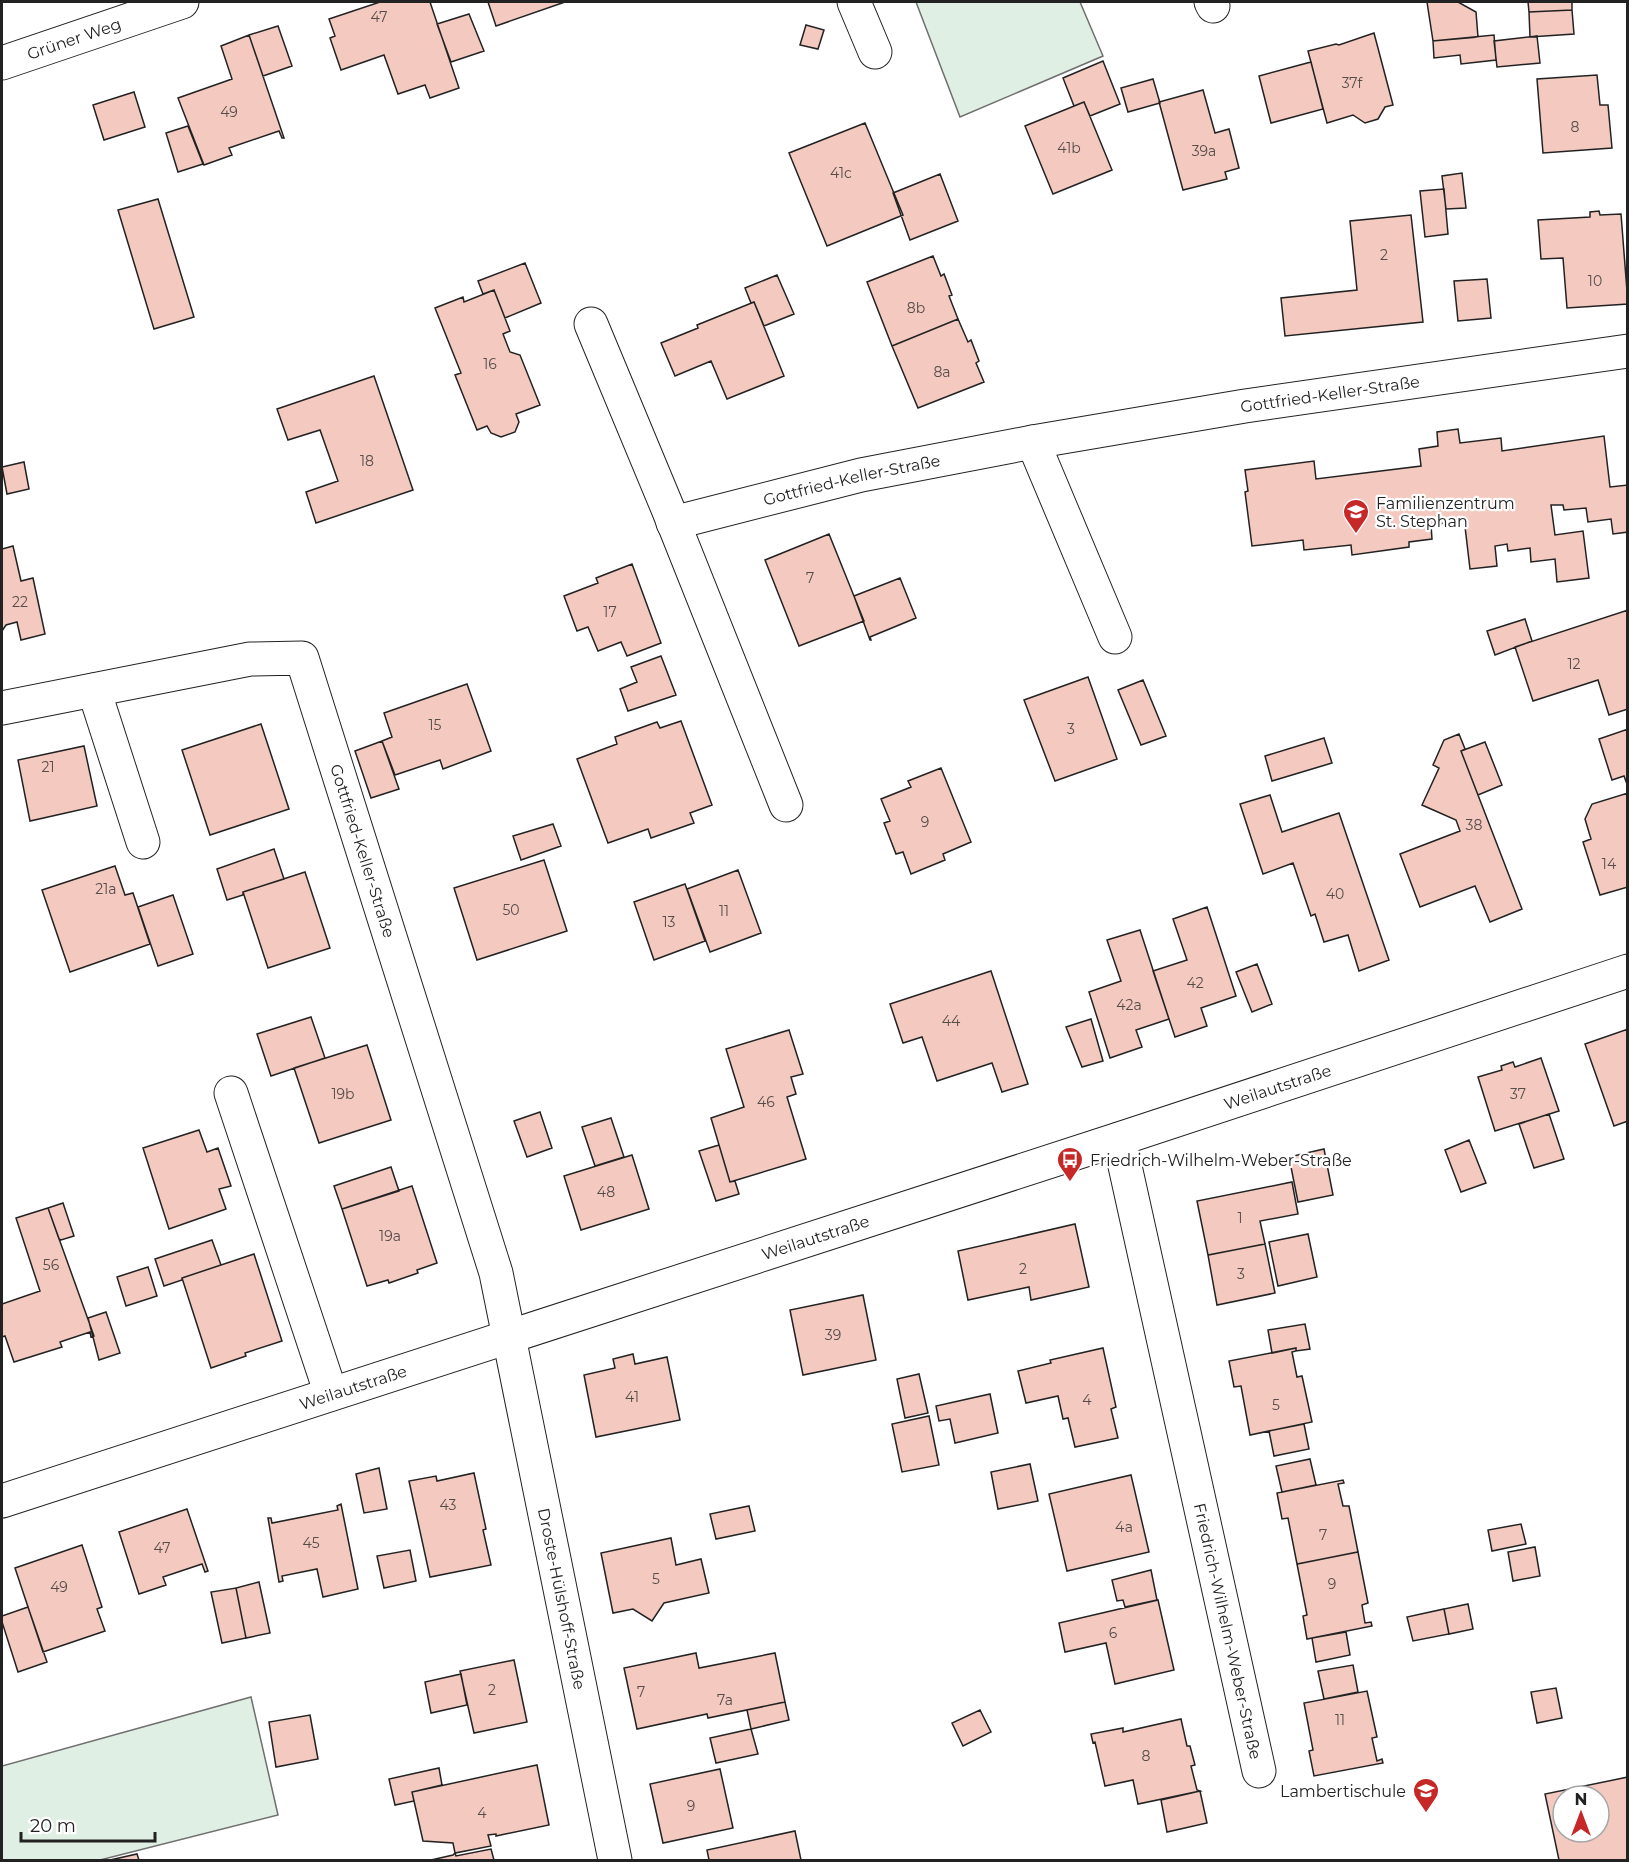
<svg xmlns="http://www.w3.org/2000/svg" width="1629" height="1862" font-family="Montserrat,sans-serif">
<rect width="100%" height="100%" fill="#fff"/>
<!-- green -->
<path fill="#e0efe3" stroke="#6f6f6f" stroke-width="1.5" d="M916,2h164l23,54 -143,61z
M251,1697l27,118 -178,45h-98v-94z"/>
<!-- building -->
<path fill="#f3c9c0" stroke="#222" stroke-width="1.5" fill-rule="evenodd" d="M380,2h50l29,86 -29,10 -5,-13 -27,9 -14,-39 -43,15 -11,-32 5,-2 -6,-17z
M488,2h77l-69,24z
M1427,2h31l18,10 2,25 -45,4z
M1528,2h44v8l-43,2z
M1572,10l2,24 -44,3 -1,-25z
M469,14l15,37 -33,11 -14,-38z
M806,25l18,5 -6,19 -18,-4z
M278,26l14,40 -29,10 -14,-41z
M1374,33l19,72 -8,2 -7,12 -13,4 -12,-8 -26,8 -19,-72 28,-7 3,1z
M249,35l35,103h-2l-3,-7 -50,17 3,7 -28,10 -26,-67 54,-19 -11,-33z
M1494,35l2,25 -35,4 -1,-9 -26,3 -1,-17z
M1537,36l3,27 -43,4 -3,-26z
M1103,61l17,43 -30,12 -6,-14 -10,4 -11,-28z
M1311,62l12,47 -52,14 -12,-47z
M1597,75l3,30h8l4,43 -69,5 -6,-74z
M1153,79l7,24 -32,9 -7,-24z
M1203,90l12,43 14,-4 10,39 -14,4 2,7 -44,11 -24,-88z
M134,92l11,35 -41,13 -11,-35z
M1084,102l28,68 -59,24 -28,-68z
M865,123l38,92 -76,31 -38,-93z
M188,126l15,38 -25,8 -12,-39z
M1462,173l4,35 -20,1 -4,-33z
M940,174l18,47 -48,19 -17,-47z
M1444,189l4,45 -23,3 -5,-46z
M158,199l36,118 -40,12 -36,-119z
M1599,211l1,4 21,-1 7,90 -61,4 -4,-50 -22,1 -3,-39 52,-3v-5z
M1411,215l12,107 -138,14 -4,-38 76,-8 -7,-69z
M933,256l8,20 3,-2 8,21 -3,1 9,23 -66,27 -25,-64z
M525,263l16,40 -36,15 -11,-28 -11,4 -5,-13z
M777,275l17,39 -30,12 -10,-24 -3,1 -6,-15z
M1487,279l4,39 -33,3 -4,-40z
M494,290l16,41 -7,3 7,18 10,3 20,50 -24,9 3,8 -4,10 -14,5 -10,-4 -4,-7 -10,4 -22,-55 6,-2 -26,-65 28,-11 1,5z
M754,302l30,74 -57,23 -16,-38 -36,15 -14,-33 37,-15 -1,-3z
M958,319l10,23 3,-2 8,21 -3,2 8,19 -66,26 -26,-62z
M374,376l39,114 -97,33 -10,-31 32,-11 -18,-51 -32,10 -11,-31z
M1458,429l2,14 41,-5 1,13 102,-15 6,51 18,-2v47l-15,2 -2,-15 -23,3 -2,-14 -22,2 -1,-5h-12l4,30 28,-4 6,47 -32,4 -2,-23 -24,3 -1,-14 -22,3 -1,-7 -12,2 2,20 -27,3 -6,-51 -12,1 1,3 -22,3 1,14 -23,3v5l-57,8 -1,-10 -47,5 -1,-10 -51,6 -7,-54 3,-1 -3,-21 69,-9 2,18 105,-13 -2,-17 19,-3 -1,-14z
M24,462l5,27 -22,5 -5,-27z
M829,534l35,87 -65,25 -34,-86z
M13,546l8,35 12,-3 12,56 -24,6 -4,-18 -11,3 -4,6v-82z
M632,564l29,79 -34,13 -6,-14 -23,9 -10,-24 -11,4 -13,-35 34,-13 -2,-5z
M900,578l16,40 -46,19 1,3h-1l-16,-44z
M1628,610v99l-19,6 -11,-35 -65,21 -18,-54z
M1525,619l7,22 -37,14 -8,-24z
M661,656l15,39 -48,16 -8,-22 17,-7 -6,-15z
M1088,677l29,82 -62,22 -31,-81z
M1143,680l23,56 -25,9 -23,-55z
M467,684l24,67 -48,18 -3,-9 -45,15 -13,-34 10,-4 -8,-24z
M681,721l31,84 -22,8 4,10 -43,15 -3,-9 -40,14 -31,-84 40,-15 -2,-7 42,-15 3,6z
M261,724l28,85 -79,26 -28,-85z
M1628,729v58l-4,-11 -12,4 -13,-41z
M1459,734l6,15 -4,2 61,158 -32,13 -15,-36 -55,21 -20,-53 60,-23 -4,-11 -34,-15 17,-37 -6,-3 11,-25z
M1324,738l8,25 -60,18 -7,-25z
M382,741l17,48 -28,9 -16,-47z
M1485,742l17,43 -24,10 -17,-44z
M84,746l13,60 -67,15 -12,-61z
M941,768l30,74 -28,12 2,6 -34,14 -8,-22 -7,2 -12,-31 6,-2 -9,-22 30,-12 -3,-6z
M1628,793v94l-28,8 -17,-53 8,-3 -6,-20 7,-15z
M1270,795l12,37 57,-19 50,147 -30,11 -11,-36 -24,7 -9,-28 -4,2 -18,-53 -30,11 -23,-70z
M553,824l8,22 -40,14 -8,-24z
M274,849l10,30 -41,13v3l-16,5 -10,-31z
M544,860l23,71 -90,29 -23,-72z
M115,866l10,29 8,-2 17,51 -80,28 -28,-82z
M738,870l23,63 -51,19 -23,-63z
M305,872l25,76 -62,20 -25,-76z
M685,884l20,57 -51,19 -20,-58z
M173,895l20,59 -35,12 -20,-59z
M1207,907l29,89 -35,12 6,18 -32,11 -22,-66 34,-11 -14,-41z
M1140,930l29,89 -33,11 6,17 -32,11 -21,-66 32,-11 -14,-41z
M1257,964l15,40 -20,8 -16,-40z
M991,971l37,113 -26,8 -10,-29 -55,18 -15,-44 -19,6 -13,-39z
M311,1017l14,41 -54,18 -14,-42z
M1091,1019l12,42 -21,6 -16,-40z
M1628,1029v92l-14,5 -29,-82z
M789,1030l14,44 -12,3 5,17 -9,3 19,62 -76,23 -19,-64 33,-11 -18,-58z
M367,1045l24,75 -72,23 -25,-75z
M1541,1058l18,53 -64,20 -17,-54 24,-7 -1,-4 12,-4 2,5z
M540,1112l12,36 -25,9 -13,-36z
M1549,1114l15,45 -30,9 -15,-44z
M611,1118l13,39 -29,9 -13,-39z
M199,1130l8,22 11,-4 13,38 -12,3 7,20 -57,20 -26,-81z
M1469,1140l17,43 -25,9 -16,-42z
M719,1145l11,37 5,-1 4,13 -23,7 -17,-50z
M1324,1149l9,46 -35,7 -9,-45z
M632,1155l17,54 -68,21 -17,-54z
M391,1167l8,24 -57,18 -8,-23z
M1292,1182l6,32 -38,7 5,23 -57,11 -11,-54z
M412,1186l25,77 -20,7 1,3 -29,10 -1,-3 -21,6 -25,-77z
M63,1203l11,33 -13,4 -2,-1 -11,-31z
M48,1208l46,128 -3,1 -1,-5 -30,10 2,5 -48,15 -9,-26 -3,1v-33l38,-13 -24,-73z
M1075,1224l14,63 -58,13 -2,-13 -61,13 -10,-49z
M1308,1234l9,43 -39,9 -9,-44z
M212,1240l9,25 -39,13v2l-18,6 -9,-27z
M1265,1244l10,49 -58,12 -9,-50z
M254,1254l28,87 -37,12 1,3 -35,12 -29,-90z
M148,1267l9,29 -31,10 -9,-29z
M863,1295l13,65 -73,15 -13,-65z
M106,1312l14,41 -21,7 -11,-42z
M1305,1324l5,25 -14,2v-3l-24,5 -4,-23z
M1103,1348l13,59 -5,2 7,29 -43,9 -7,-29 -5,1 -5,-23 -32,7 -8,-32 33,-8 -1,-3z
M1296,1348v3l-4,1 5,25 5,-1 10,46 -62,13 -9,-49 -7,1 -5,-26z
M633,1354l2,10 32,-7 13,63 -84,17 -12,-62 31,-7 -2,-9z
M919,1374l9,39 -23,5 -8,-39z
M990,1394l8,39 -43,10 -5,-24 -11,2 -3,-15z
M929,1416l10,49 -37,7 -10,-48z
M1304,1424l5,25 -35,7 -5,-25z
M1310,1459l6,26 -34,7 -6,-26z
M1030,1464l8,37 -40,8 -7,-37z
M379,1468l8,41 -23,4 -8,-39z
M474,1473l12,56 -3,1 8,35 -61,12 -21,-96 27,-5 1,5z
M1131,1475l18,77 -82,19 -18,-77z
M1343,1480l1,3 -6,1 5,22h6l9,46 -61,12 -9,-46 -6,1 -5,-26z
M341,1504l17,85 -35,8 -6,-28 -35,7 1,5 -4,1 -11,-64h3l1,5 66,-13 -1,-4z
M749,1506l6,25 -39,8 -6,-25z
M187,1509l21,62 -3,1 -3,-8 -39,13 3,8 -27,9 -20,-62z
M1521,1524l5,20 -34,7 -4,-21z
M671,1538l5,27 25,-6 8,34 -45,10 -12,18 -19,-12 -20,4 -12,-60z
M82,1545l20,62 -5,2 8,22 -62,21 -28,-84z
M1535,1547l5,29 -27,5 -5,-29z
M410,1550l6,31 -32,7 -7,-32z
M1358,1552l10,51 -6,2 3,18 6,-1 1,4 -65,13 -4,-23 4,-1 -10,-51z
M1151,1570l6,30 -32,7 -2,-7 -6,1 -5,-21z
M259,1582l11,51 -24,5 -10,-50z
M236,1588l10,50 -24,5 -11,-51z
M1158,1600l16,70 -59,14 -9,-41 -41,9 -6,-29z
M1468,1604l5,25 -24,5 -5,-25z
M28,1607l19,55 -29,10 -16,-50v-6z
M1444,1609l5,25 -36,7 -6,-24z
M1346,1632l4,23 -34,7 -4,-24z
M696,1653l3,15 76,-15 10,49 -77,16 -1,-4 -70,15 -13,-61z
M514,1660l13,62 -53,11 -14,-62z
M1353,1665l5,27 -34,7 -6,-28z
M461,1674l6,31 -36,8 -6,-31z
M1556,1688l6,30 -25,5 -6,-31z
M1367,1691l10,46 -5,1 5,23 5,-2 1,4 -69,13 -5,-25 4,-1 -9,-47z
M785,1702l4,18 -38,9 -4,-19z
M980,1710l11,22 -28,14 -11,-23z
M310,1715l8,44 -42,8 -7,-45z
M1181,1719l6,27h3l5,19 -4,1 6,24 3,1 -62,13 -5,-24 -28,6 -10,-44 -2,1 -2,-9 32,-6v4z
M751,1729l7,25 -42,9 -6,-25z
M537,1765l12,60 -53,11v-2l-8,1 3,11 -36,7 -2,-10 -30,-2 -11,-49z
M439,1768l3,17 -30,7 2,9 -19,4 -6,-26z
M720,1769l13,59 -70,15 -13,-59z
M1628,1777v83h-69l-14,-66zM1563,1796h36v36h-36z
M1200,1791l7,32 -40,9 -6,-32z
M795,1831l6,29h-92l-2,-10z
M491,1849l3,11h-63l22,-5 2,-2 1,3z
M137,1854l2,6h-29z"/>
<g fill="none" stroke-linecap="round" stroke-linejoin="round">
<defs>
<g id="minor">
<path d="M854,2l21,50"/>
<path d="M1211,2l2,4"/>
<path id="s1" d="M2,63l180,-61"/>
<path d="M591,324l77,185 118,296"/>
<path d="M1033,442l82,195"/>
<path id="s2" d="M673,523l188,-48 172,-33 212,-36 383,-55"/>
<path d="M94,690l49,152"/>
<path id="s3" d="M2,708l248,-49 52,-1 194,615 119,587"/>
<path d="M231,1093l100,301"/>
<path id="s4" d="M1119,1139l140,632"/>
<path id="s5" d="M2,1501l1117,-362 509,-168"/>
</g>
</defs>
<!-- minor casing -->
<use href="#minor" stroke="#222" stroke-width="35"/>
<!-- minor -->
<use href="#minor" stroke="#fff" stroke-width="33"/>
</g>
<!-- icons -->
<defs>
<symbol id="school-pin" viewBox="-11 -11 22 30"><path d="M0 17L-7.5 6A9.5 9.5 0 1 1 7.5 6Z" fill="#c62828" stroke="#fff"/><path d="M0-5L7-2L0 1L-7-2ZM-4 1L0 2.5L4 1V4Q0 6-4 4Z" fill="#fff"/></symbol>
<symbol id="bus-pin" viewBox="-11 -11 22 30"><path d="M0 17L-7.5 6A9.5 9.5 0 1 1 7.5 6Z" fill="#c62828" stroke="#fff"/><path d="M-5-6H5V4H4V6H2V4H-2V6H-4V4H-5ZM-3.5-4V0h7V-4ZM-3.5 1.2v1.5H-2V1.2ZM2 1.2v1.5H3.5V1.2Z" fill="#fff"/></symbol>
</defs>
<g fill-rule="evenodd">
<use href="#school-pin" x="1341" y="497" width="30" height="40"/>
<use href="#bus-pin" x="1055" y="1145" width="30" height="40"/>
<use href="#school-pin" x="1411" y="1776" width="30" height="40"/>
</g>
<g text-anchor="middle" stroke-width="4.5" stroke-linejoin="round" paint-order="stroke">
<!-- number labels -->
<g font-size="14" fill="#564c4a">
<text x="379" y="22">47</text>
<text x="1352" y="88">37f</text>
<text x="229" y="117">49</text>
<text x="1575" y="132">8</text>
<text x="1069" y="153">41b</text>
<text x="1204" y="156">39a</text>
<text x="841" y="178">41c</text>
<text x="1384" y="260">2</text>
<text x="1595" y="286">10</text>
<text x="916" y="313">8b</text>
<text x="490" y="369">16</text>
<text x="942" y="377">8a</text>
<text x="367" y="466">18</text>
<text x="810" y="583">7</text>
<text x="20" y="607">22</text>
<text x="610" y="617">17</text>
<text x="1574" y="669">12</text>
<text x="435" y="730">15</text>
<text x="1071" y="734">3</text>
<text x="48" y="772">21</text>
<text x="925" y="827">9</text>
<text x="1474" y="830">38</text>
<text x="1609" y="869">14</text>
<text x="106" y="894">21a</text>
<text x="1335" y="899">40</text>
<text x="511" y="915">50</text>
<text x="724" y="916">11</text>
<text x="669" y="927">13</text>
<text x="1195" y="988">42</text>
<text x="1129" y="1010">42a</text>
<text x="951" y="1026">44</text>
<text x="343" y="1099">19b</text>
<text x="1518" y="1099">37</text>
<text x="766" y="1107">46</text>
<text x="606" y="1197">48</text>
<text x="1240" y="1223">1</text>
<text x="390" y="1241">19a</text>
<text x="51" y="1270">56</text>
<text x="1023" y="1274">2</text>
<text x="1241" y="1279">3</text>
<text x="833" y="1340">39</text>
<text x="632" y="1402">41</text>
<text x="1087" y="1405">4</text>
<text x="1276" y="1410">5</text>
<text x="448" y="1510">43</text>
<text x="1124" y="1532">4a</text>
<text x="1323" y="1540">7</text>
<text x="311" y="1548">45</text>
<text x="162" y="1553">47</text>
<text x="656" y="1584">5</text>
<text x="1332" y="1589">9</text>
<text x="59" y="1592">49</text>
<text x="1113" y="1638">6</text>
<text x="492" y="1695">2</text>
<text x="641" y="1697">7</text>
<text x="725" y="1705">7a</text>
<text x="1340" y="1725">11</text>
<text x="1146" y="1761">8</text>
<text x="691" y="1811">9</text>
<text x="482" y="1818">4</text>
</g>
<!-- street labels -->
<g font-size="16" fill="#222" stroke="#fff">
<text dy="6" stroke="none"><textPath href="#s1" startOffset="76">Grüner Weg</textPath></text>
<text dy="6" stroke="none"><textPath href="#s2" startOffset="670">Gottfried-Keller-Straße</textPath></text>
<text dy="6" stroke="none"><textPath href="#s2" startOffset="184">Gottfried-Keller-Straße</textPath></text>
<text dy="6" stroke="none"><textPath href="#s3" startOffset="507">Gottfried-Keller-Straße</textPath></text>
<text dy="6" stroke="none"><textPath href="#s5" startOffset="1341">Weilautstraße</textPath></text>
<text dy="6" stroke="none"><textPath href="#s5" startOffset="855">Weilautstraße</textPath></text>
<text dy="6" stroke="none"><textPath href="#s5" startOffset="369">Weilautstraße</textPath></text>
<text dy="6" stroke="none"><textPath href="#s3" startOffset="1282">Droste-Hülshoff-Straße</textPath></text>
<text dy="6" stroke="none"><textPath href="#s4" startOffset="504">Friedrich-Wilhelm-Weber-Straße</textPath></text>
</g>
<!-- poi labels -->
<g font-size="16" fill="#222" stroke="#fff" text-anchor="start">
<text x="1376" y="509">Familienzentrum<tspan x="1376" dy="18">St. Stephan</tspan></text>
<text x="1090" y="1166">Friedrich-Wilhelm-Weber-Straße</text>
<text x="1406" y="1797" text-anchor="end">Lambertischule</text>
</g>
</g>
<!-- border -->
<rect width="1629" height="1862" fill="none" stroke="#222222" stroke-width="6"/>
<!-- north arrow -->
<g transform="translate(1581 1814)"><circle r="28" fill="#ffffff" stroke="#a7a7a7" stroke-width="1.5"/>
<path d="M0-4.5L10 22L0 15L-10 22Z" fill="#c62828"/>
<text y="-9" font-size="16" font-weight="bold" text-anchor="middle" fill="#222222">N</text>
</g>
<!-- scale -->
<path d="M21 1832v9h134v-9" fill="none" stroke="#222222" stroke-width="3"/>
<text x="30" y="1832" font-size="18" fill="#222222" stroke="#ffffff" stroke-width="4.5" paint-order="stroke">20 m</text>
</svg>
